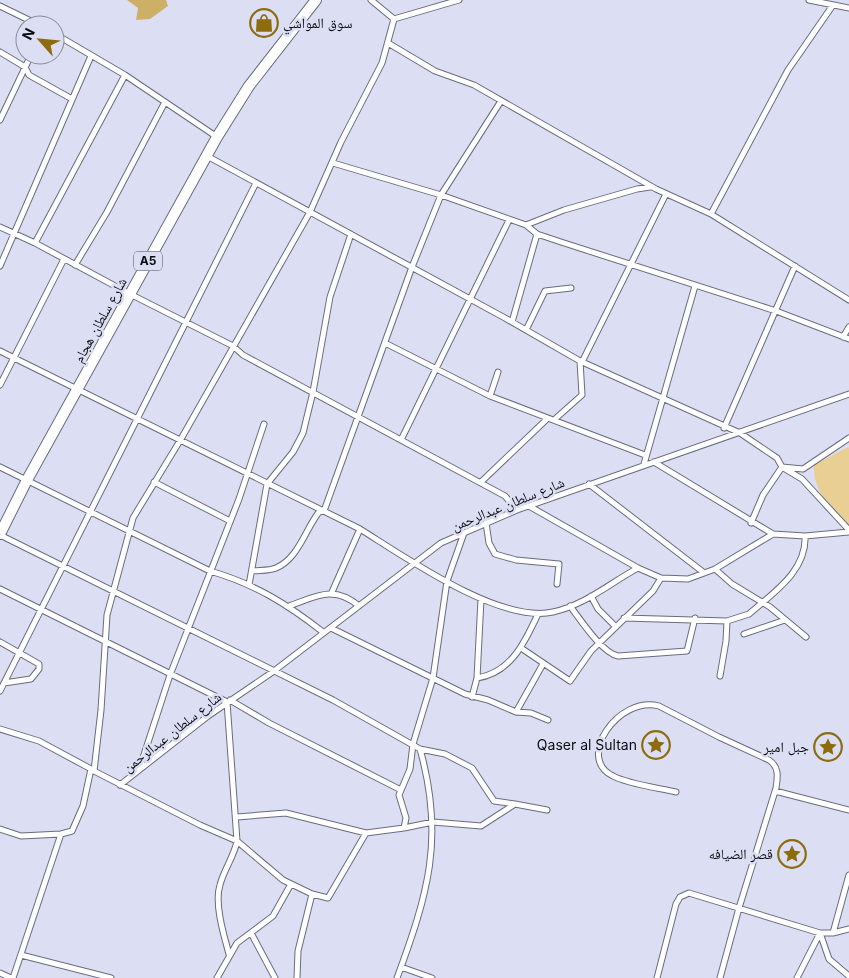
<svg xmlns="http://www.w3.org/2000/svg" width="849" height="978" font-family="Inter,'Noto Naskh Arabic',sans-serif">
<rect width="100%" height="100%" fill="#dcdff3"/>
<!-- green -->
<path fill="#eacf94" d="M848,447l1,1v80c-16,-19 -37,-37 -35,-63z"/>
<!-- water -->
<path fill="#ceaf66" d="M127,0h39l2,6 -18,13 -14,1 2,-12z"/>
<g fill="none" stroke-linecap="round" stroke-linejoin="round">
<defs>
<path id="street" d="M809,0l40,8
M0,6l39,19
M394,19l65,-19
M55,34l70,41 92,62
M388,43l47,28 39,14 182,104 55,25 138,86
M0,52l25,15 4,8 43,24
M0,120l31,-65
M207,156l298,162 75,43 160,72 37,25 5,9 20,12 47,51
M333,163l108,32 85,30 11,9 24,8 215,69 73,28
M711,214l77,-144 45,-65
M526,225l38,-15 73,-21 13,-2
M0,227l35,16 95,51 103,52 10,9 262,141 12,14
M35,243l90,-168
M75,265l32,-53 58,-110
M0,266l91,-210
M512,322l25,-88
M526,330l19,-39 26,-3
M843,337l6,-10
M385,343l105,53 155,59
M0,351l360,178c45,28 140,95 193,83 32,-7 57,-29 85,-44
M582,362l84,-168
M0,385l64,-126
M490,396l8,-24
M555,419l27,-24 -2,-34
M724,428l71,-162
M401,440l108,-220
M654,462l119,72 32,2 44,-4
M644,464l51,-178
M0,467l210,104c45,13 77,33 113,61
M154,482l76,39
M481,482l66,-63
M589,484l114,88
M529,506l109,62 23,10 27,1 27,-10 58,-35
M486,523l3,20 6,11 21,6 43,4 -2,20
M751,523l12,-28 19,-28 21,2 46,-31
M0,535l333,165 87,49 25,5 27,14 22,33 21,3
M715,569l17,15 38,23 36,30
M252,571c8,-1 17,0 24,-3 22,-9 29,-38 43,-56l5,-1 88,-244 29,-72 60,-94
M249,585l18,-101 26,-32 10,-19 10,-41 17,-95 21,-63
M0,589l227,113 10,139c-3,16 -13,28 -17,44 -6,18 4,51 9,69
M332,592l28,-63
M591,596l7,13 18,18
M289,606c28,-10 45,-21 70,0
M570,606c10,13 32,47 48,50l69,-5 8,-33
M624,618l103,3 22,-7c24,-21 58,-43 56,-78
M331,628l134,66 23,6 28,12 15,1 17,7
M744,634l41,-14
M0,642l39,22v5l-8,10 -27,4
M521,648l49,33 21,-30 62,-60 8,-13
M720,676l6,-35 1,-20
M477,678c34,-5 48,-36 61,-64
M0,691l256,-508
M472,697l5,-19 4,-79
M230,700l39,23 132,67
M516,712l27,-48
M0,729l39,12 52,28 -8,37 -11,25 -11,3 -48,144
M92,770l108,55 37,16 46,39 29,14 16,4 38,-65 38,-5 2,-10 -7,-23 11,-26 3,-25 20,-66 14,-97 17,-48
M139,770l31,-95 69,-176 25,-75
M94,771l7,-61 6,-95 26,-97 48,-79 129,-227 31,-70 41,-79 12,-44 -23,-19
M120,785l88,-69 66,-45 167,-128 76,-33 332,-116
M775,791l74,19
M676,792c-17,-4 -48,-8 -63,-16 -38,-18 6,-81 46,-70l60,31 50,23c10,7 9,16 7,28l-37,120 -19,70
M237,817l49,-4 80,20
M404,828l29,-6 48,4 34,-22 32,6
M0,829l21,7 40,-2
M251,933l24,45
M833,933l16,-4
M21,955l90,23
M401,967l31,11
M0,973l11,5
M217,978l20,-35 36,-27 18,-32
M297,978l1,-27 14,-57
M397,978c31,-84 48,-140 23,-229
M657,978l19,-74 4,-7 9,-4 131,40 9,26 20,17
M797,978l23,-45h13l16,-58"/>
<path id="highway" d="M0,534l27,-54 190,-343 32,-51 67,-86"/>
</defs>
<!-- street casing -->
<use href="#street" stroke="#696c7d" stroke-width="7"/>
<!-- highway casing -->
<use href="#highway" stroke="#696c7d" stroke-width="12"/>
<!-- street -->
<use href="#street" stroke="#fff" stroke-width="5"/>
<!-- highway -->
<use href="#highway" stroke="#fff" stroke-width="10"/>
</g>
<!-- icons -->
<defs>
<symbol id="shop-ring" viewBox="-11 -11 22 22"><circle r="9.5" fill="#dcdff3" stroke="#8c6c0d" stroke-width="1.5"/><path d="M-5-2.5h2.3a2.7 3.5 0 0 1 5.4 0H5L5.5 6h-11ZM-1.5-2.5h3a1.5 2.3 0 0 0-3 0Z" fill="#8c6c0d"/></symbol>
<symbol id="sight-ring" viewBox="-11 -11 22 22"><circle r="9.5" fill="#dcdff3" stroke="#8c6c0d" stroke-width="1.5"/><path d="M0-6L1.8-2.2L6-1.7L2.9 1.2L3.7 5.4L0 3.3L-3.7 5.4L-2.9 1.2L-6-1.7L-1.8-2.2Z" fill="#8c6c0d"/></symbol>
</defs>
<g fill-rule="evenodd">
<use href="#shop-ring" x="248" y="7" width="32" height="32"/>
<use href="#sight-ring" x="640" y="729" width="32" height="32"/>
<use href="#sight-ring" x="812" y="731" width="32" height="32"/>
<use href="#sight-ring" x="776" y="838" width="32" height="32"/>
</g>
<g text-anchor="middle" stroke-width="5" stroke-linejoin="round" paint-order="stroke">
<!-- shield labels -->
<rect fill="#dcdff3" stroke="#4a4b56" stroke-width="1" x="134" y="251.5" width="28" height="19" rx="4"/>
<g font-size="12" font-weight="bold" fill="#0b0c12">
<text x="148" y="265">A5</text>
</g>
<!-- poi labels -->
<g font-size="14" fill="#0b0c12" stroke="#dcdff3" text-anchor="end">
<text x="283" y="28" text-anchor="start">سوق المواشي</text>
<text x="637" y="750">Qaser al Sultan</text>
<text x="809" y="752">جبل امير</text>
<text x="773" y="859">قصر الضيافه</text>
</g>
<!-- street labels -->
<g font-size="14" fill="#0b0c12" stroke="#dcdff3">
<text transform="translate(100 320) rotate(-61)" y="5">شارع سلطان هجام</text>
<text transform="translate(508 504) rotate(-22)" y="5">شارع سلطان عبدالرحمن</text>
<text transform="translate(172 732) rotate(-38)" y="5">شارع سلطان عبدالرحمن</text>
</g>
</g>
<!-- north arrow -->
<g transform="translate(40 40) rotate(297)"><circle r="24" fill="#dcdff3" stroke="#888b99"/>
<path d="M0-4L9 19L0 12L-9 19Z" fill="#8c6c0d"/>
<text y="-8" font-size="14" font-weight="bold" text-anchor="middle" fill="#0b0c12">N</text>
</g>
</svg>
